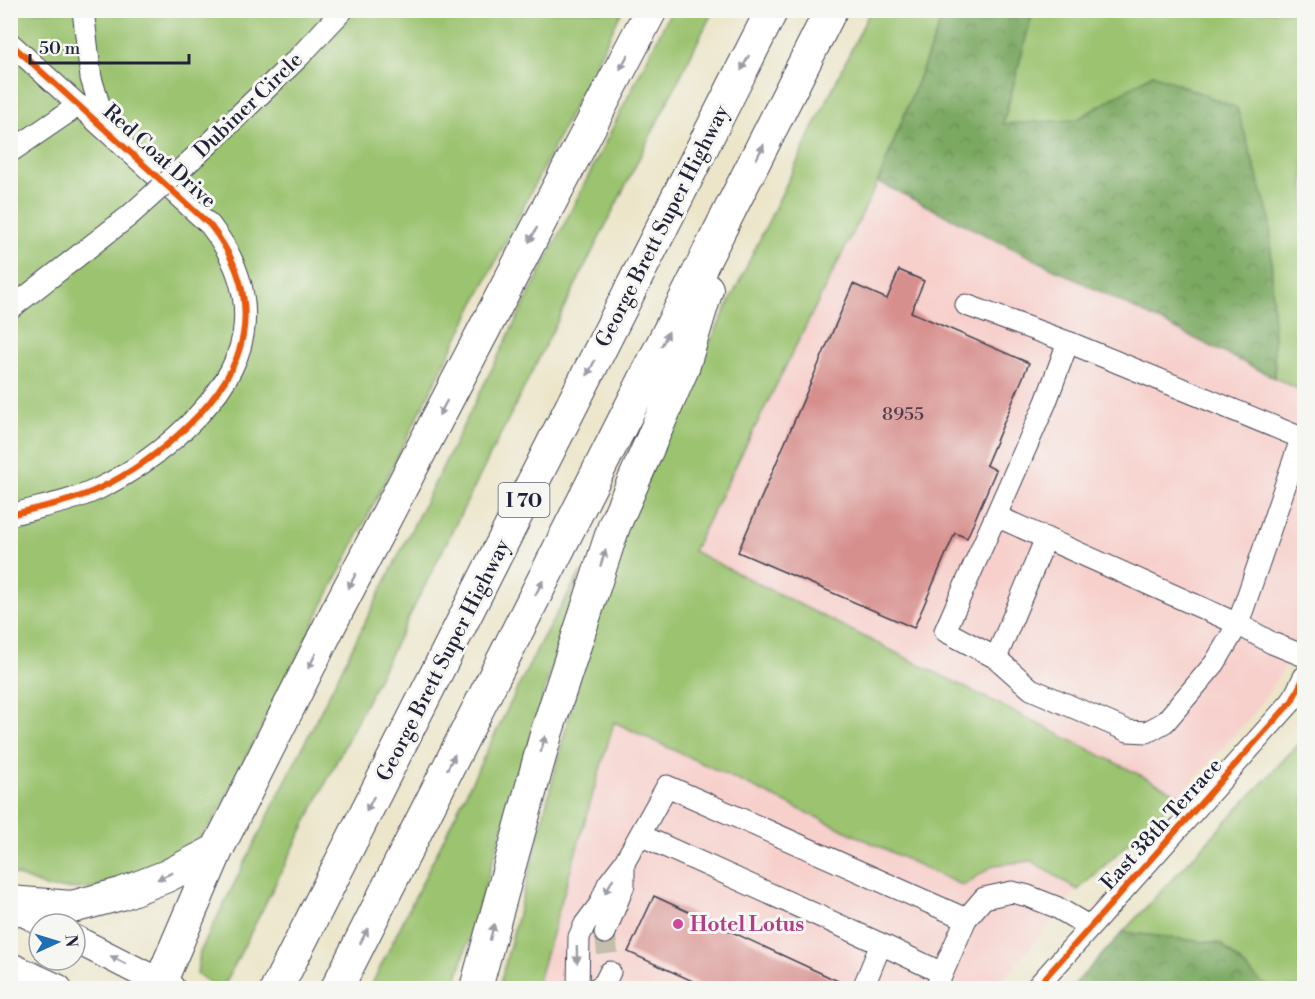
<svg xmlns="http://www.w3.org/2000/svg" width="1315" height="999" font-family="'Libre Bodoni',serif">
<defs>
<pattern id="forest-crowns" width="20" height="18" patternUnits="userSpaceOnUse" patternTransform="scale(1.5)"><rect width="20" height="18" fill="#7ca962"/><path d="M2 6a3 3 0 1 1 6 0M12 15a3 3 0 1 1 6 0" fill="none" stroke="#658952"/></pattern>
</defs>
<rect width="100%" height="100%" fill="#f6f6f2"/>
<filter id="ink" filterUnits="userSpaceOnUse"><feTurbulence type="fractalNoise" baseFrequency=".0167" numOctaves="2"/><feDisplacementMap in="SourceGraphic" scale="12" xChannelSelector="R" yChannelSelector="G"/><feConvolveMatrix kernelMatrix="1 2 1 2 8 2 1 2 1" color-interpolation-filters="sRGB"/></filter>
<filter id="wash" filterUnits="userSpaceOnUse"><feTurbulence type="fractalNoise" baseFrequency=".008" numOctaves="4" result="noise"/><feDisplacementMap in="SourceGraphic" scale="24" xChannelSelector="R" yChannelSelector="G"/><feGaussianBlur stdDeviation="1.35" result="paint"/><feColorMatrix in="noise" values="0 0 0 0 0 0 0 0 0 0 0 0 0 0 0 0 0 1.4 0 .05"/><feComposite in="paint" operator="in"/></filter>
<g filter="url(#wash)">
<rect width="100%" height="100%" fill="#ece5c9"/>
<!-- built -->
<path fill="#f7d0cc" d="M878,182l426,210v245l-47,73 -77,85 -488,-244z
M614,722l348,164 32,-21 38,-4 46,29 -82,98h-460z"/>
<!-- green -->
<path fill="#9bc36f" stroke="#5e7255" stroke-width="1.5" d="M11,11h611l-406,806 -26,35 -98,37 -44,-1 -37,-15z
M671,11h42l-490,977h-5l-21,-14 3,-22z
M870,11h75l-67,171 -185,369 487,244 -102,95 -46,-29 -38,4 -31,21 -349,-164 -78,266h-37l103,-400 68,-163z
M1033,11h271v381l-29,-14 -5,-159 -117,-145 -77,47 -73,3z
M581,572l-127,416h-84l172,-349z
M1304,738v250h-37l-46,-44 -98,-12z"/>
<!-- forest -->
<path fill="url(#forest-crowns)" stroke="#4f664e" stroke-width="1.5" d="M945,11h88l-30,113 73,-4 77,-46 84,34 33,111 5,159 -397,-196z
M1123,932l98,12 46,44h-196z"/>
<g id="blocks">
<!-- building -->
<path fill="#d78f8d" d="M899,270l25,11 -13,31 118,51 -43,102 10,5 -29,68 -12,-5 -41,95 -176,-76 115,-268 34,15z
M654,896l197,91 -1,1h-142l-80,-36z"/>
</g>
</g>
<g filter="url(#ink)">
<use href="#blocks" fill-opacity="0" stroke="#403f50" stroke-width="1.5"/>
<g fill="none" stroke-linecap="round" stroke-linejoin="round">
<!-- minor-tunnel -->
<path stroke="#c4bead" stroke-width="21" stroke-dasharray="21 10" stroke-linecap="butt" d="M605,933l5,39"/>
<defs>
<path id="minor" d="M83,10l8,68 8,26 14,21
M10,43l200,182c24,31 40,69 33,110 -11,65 -89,127 -145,154 -27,13 -59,18 -88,26
M209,144l90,-87 44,-47
M10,152l69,-47
M966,305l102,37
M10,309l119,-93
M1301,439l-63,185 -23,39 -50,59 -18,10 -19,-1 -97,-42 -35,-31 -51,-27 101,-229 22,-60 236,97
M996,516l242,108 34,19 32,13
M996,658l50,-120
M640,835l241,109 -18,44
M624,863l43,-77 299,133 -30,69
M966,919l18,-21 28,-6 16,4 28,11 34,20
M881,944l61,29
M578,988l1,-51 6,-13 15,-20 8,-20 16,-21v22l-19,48
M597,988l7,-4 6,-12
M1036,988l256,-287 12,-24"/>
<path id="major" d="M10,906l36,18
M75,939l96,49
M10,966l48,22"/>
<path id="highway" d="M10,902l62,5 49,-13 46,-18 50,-26
M10,976l12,12
M158,988l59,-138 121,-241 313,-599
M277,988l495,-978
M337,988l494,-978
M476,988l71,-257 67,-205 69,-158 24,-79"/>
</defs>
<!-- minor casing -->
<use href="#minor" stroke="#403f50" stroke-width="23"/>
<!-- major casing -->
<use href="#major" stroke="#403f50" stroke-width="29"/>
<!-- highway casing -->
<use href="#highway" stroke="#403f50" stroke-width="34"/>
<!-- minor -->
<use href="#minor" stroke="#fff" stroke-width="21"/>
<!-- major -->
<use href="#major" stroke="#fff" stroke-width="27"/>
<!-- highway -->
<use href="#highway" stroke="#fff" stroke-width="32"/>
<defs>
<path id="minor-bridge" d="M129,216l80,-72"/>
</defs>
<!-- minor-bridge casing -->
<use href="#minor-bridge" stroke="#403f50" stroke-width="23" stroke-linecap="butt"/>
<!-- minor-bridge -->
<use href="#minor-bridge" stroke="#fff" stroke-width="21"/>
<defs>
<path id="cycleway" d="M10,43l200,182c24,31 40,69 33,110 -11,65 -89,127 -145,154 -27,13 -59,18 -88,26
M1036,988l256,-287 12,-24"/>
</defs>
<!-- cycleway casing -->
<use href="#cycleway" stroke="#f6f6f2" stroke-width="10"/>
<!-- cycleway -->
<use href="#cycleway" stroke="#e8590c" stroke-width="6"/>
</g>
<!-- one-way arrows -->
<defs><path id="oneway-solid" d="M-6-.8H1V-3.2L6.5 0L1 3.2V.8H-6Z" transform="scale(1.5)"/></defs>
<g fill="#9c9ca7">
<use href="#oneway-solid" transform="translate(624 62) rotate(118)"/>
<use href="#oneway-solid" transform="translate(745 63) rotate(117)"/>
<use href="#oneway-solid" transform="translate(760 152) rotate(-63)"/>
<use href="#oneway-solid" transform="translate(533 235) rotate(118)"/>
<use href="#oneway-solid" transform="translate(665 339) rotate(-63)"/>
<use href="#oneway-solid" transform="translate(591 368) rotate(117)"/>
<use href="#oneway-solid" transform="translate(443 408) rotate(118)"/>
<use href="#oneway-solid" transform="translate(603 558) rotate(-72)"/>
<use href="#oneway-solid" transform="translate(352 581) rotate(118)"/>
<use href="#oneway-solid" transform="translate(539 588) rotate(-63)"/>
<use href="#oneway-solid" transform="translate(312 661) rotate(117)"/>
<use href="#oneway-solid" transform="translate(543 744) rotate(-75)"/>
<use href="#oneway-solid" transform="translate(451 762) rotate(-63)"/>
<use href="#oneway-solid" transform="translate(370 804) rotate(117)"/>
<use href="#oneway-solid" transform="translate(165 876) rotate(156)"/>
<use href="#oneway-solid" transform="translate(609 886) rotate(119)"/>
<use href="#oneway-solid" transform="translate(492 932) rotate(-75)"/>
<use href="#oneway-solid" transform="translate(364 936) rotate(-63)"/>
<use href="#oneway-solid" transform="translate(577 955) rotate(89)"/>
<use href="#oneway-solid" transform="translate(118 960) rotate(-153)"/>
</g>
</g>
<!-- markers -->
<circle fill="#d1479c" stroke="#f6f6f2" stroke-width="2" cx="678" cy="924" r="6"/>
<g text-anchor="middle" stroke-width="6" stroke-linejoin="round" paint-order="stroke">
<!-- number labels -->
<g font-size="18" fill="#4f3d50">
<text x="903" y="420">8955</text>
</g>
<!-- shield labels -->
<rect fill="#f6f6f2" stroke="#626272" stroke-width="1.5" x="498.5" y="483" width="51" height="34" rx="4.5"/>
<g font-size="20" font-weight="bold" fill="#22223b">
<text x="524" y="507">I 70</text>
</g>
<!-- street labels -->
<g font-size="21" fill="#22223b" stroke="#f6f6f2">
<text transform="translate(248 105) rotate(-44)" y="7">Dubiner Circle</text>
<text transform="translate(160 156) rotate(42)" y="7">Red Coat Drive</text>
<text transform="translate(662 226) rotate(-63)" y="7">George Brett Super Highway</text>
<text transform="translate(443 660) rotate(-63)" y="7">George Brett Super Highway</text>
<text transform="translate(1161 824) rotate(-48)" y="7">East 38th Terrace</text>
</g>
<!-- hotel labels -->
<g font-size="21" font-weight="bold" fill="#b23c85" stroke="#f6f6f2" text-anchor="start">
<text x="690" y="931">Hotel Lotus</text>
</g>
</g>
<!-- margin -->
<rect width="1315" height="999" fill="none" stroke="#f6f6f2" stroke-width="36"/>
<!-- north arrow -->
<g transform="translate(57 942) rotate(86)"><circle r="28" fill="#f6f6f2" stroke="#a1a1a9" stroke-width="1.5"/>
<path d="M0-4.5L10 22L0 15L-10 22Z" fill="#1f6fb2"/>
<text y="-9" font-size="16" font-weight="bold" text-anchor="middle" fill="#22223b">N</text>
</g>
<!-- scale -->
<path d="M30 54v9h159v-9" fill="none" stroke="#22223b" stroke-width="3"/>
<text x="39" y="54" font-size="18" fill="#22223b" stroke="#f6f6f2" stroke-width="4.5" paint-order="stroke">50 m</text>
</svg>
